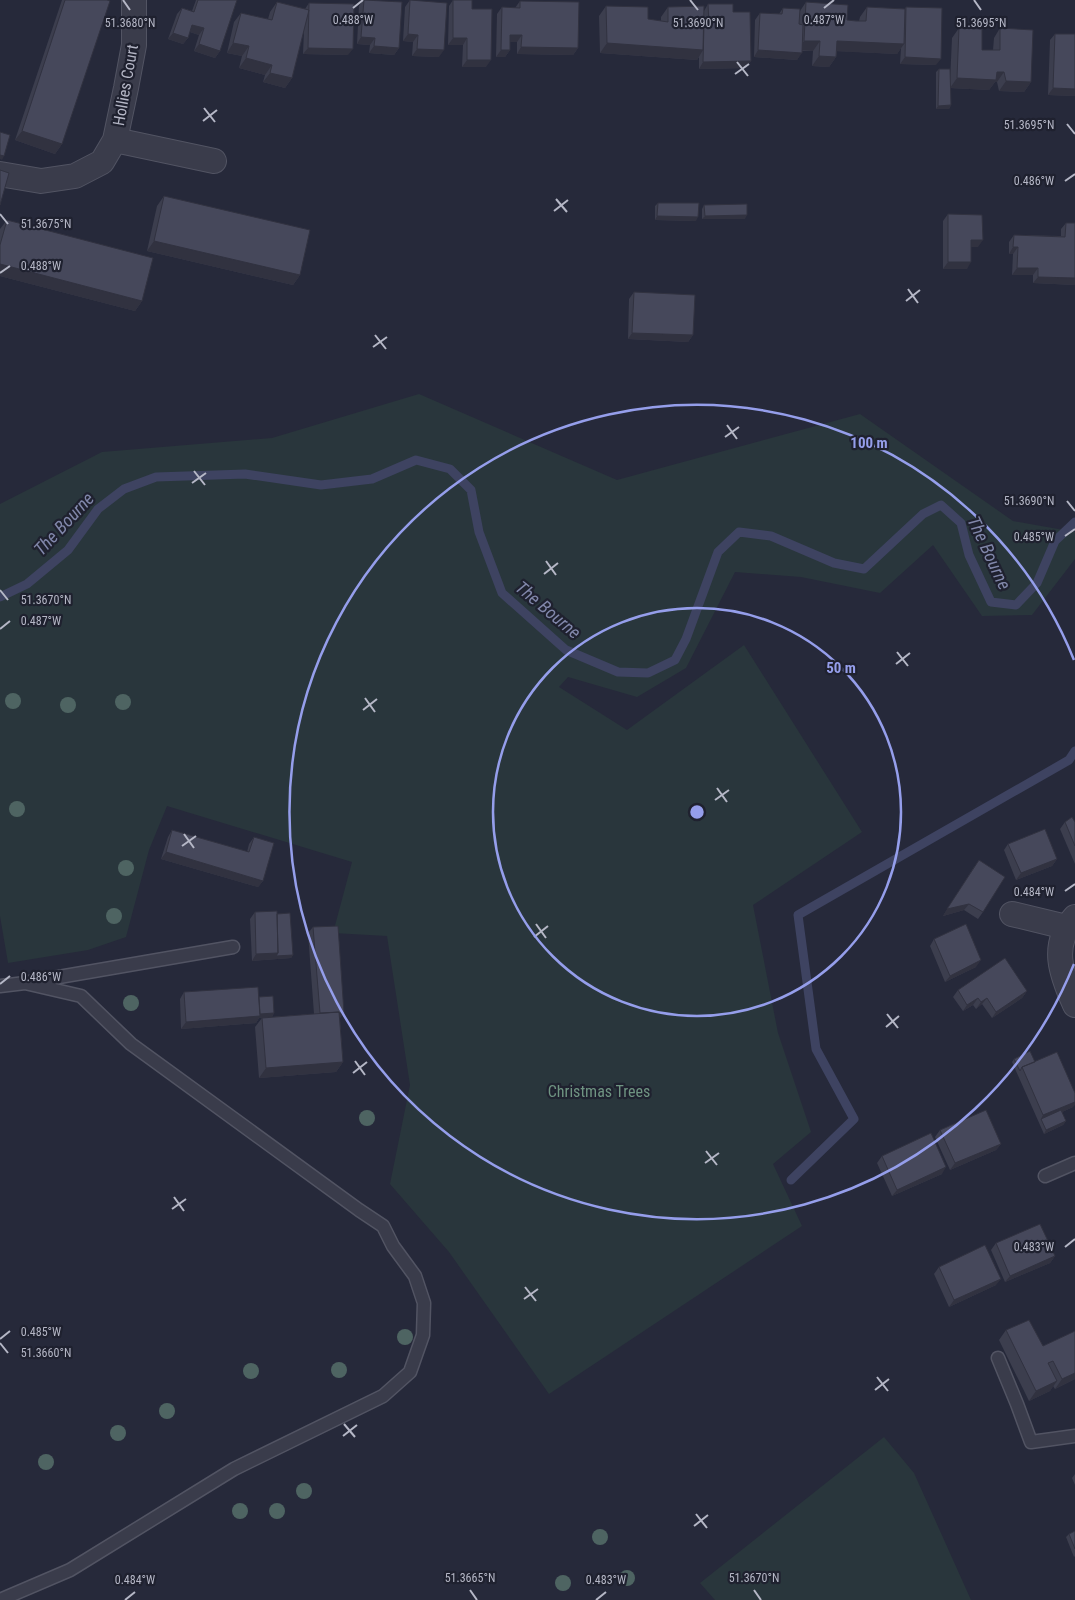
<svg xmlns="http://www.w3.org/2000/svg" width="1075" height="1600" font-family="'Roboto Condensed',sans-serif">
<rect width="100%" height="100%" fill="#26293a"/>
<!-- green -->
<path fill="#29363c" d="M419,394l198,86 243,-66 153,107 62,11v27l-43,56 -50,1 -49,-71 -53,48 -79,-16 -66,-5 -49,96 -49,29 -69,-20 -9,10 68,43 117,-85 118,187 -109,73 25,128 33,99 -38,32 29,62 -253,168 -100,-142 -59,-68 20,-99 -23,-149 -54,-3 19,-71 -185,-56 -18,44 -23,87 -38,13 -80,13 -8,-47v-412l102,-52 170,-14z
M884,1437l30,36 57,127h-256l-15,-17z"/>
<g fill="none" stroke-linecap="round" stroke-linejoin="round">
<!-- stream -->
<path stroke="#3e4361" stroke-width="9" d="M0,597l27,-13 41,-34 30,-41 26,-20 32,-12 89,-3 76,11 51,-6 44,-19 34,9 21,21 8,42 23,61 64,57 52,22 30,1 27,-13 11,-21 32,-87 21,-20 32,4 63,27 30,6 59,-55 18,-9 20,18 8,32 22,47 25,3 21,-22 18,-42 20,-19
M791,1180l63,-61 -38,-70 -18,-134 271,-155 6,-9"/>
<defs>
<path id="lane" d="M30,982l203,-35
M0,986l25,-3 56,13 50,48 228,166 24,16 10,20 22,30 9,27 -1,32 -13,37 -27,24 -149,73 -164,101 -70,30
M1045,1176l30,-13
M998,1358l19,46 14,38 44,-6"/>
<path id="street" d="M115,140l99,21
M0,174l41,7 34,-5 27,-14 13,-22 11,-52 8,-43v-45
M1012,914l54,13
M1075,917c-25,28 -14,57 0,88"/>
</defs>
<!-- lane casing -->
<use href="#lane" stroke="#525463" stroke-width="15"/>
<!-- street casing -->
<use href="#street" stroke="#525463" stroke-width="26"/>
<!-- lane -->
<use href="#lane" stroke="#3a3c4b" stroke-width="12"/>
<!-- street -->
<use href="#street" stroke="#3a3c4b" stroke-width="24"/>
</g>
<!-- trees -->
<g fill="#4e6462">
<circle cx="13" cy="701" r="8"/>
<circle cx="123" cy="702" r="8"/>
<circle cx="68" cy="705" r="8"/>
<circle cx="17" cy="809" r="8"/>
<circle cx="126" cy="868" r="8"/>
<circle cx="114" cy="916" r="8"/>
<circle cx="131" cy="1003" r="8"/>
<circle cx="367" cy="1118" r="8"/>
<circle cx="405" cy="1337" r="8"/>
<circle cx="339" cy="1370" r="8"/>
<circle cx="251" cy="1371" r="8"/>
<circle cx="167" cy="1411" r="8"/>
<circle cx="118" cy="1433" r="8"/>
<circle cx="46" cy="1462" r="8"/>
<circle cx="304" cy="1491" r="8"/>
<circle cx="240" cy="1511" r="8"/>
<circle cx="277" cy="1511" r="8"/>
<circle cx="600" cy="1537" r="8"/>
<circle cx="627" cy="1578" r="8"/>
<circle cx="563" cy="1583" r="8"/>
</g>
<!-- wall -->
<path fill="#3c3e4e" d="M62,0h45l-45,144 -7,10 -40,-14z
M196,0h41l-17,51 -5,7 -21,-7 5,-16 -9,-3 -2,6 -5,6 -15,-5 9,-25 5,-6 10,3z
M363,0h10l26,48 -5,7 -25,-2 1,-8 -13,-1 2,-38z
M410,0l29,57 -27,-1 1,-14 -10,-1 2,-34z
M453,0l19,9 14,58h-24l1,-22h-15l1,-39z
M520,1l58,47 -5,7 -56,-1v-12h-7v8l-5,7h-9l1,-43 5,-7 13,1z
M277,2l28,7 4,-6 39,52 -45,-1 1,-24 -12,48 -7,10 -22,-6 2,-7 -26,-7 3,-12 -15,-3 7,-31 7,-9 27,6 2,-7z
M806,2l41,18 12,1 1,-4 7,-10 38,2 1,-2 30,58 -36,-1 1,-16 -4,6 -60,-3 -1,6 -7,10 -17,-1 1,-15h-11l-5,9 -43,-3 1,-37 5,-7 19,1 4,-6 17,3z
M708,4l25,8 18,49 -5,7 -47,1v-12l-2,3 -97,-7 -1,-37 7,-10 42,13 13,2v-4l7,-10 36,4z
M959,28l23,22h11l1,-12 6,-10 31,54 -7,10 -25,-1 -2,-9h-2l-6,8 -39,-2 1,17 -2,4h-13v-37l3,-3 11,13 2,-44z
M1055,34l20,62 -27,-1 2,-55z
M164,196l136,79 -7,10 -146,-34 10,-45z
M658,203l38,18 -41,-1v-14z
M704,205l41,14h-43v-10z
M948,214l30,33h-7l-4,22h-24v-48z
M7,220l135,81 -7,10 -135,-35v-47z
M1066,223l9,62 -42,-2v-8h-21l1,-21h-4v-12l5,-7 47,1v-7z
M634,292l59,43 -5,7 -60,-3 1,-40z
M1065,822h10v42l-15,-35z
M172,830l75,22 2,-8 5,-7 9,44 -5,6 -97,-28 7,-22z
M1008,844l49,15 -5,7 -36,14 -12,-30z
M974,867l9,45 -5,7 -14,-9 -21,6z
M255,912l38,43 -2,3 -39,3 -2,-42z
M313,927l27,92 3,43 -7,10 -77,6 -4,-51 7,-9 9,-1 -12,1 -3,5 -75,6 -1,-30 4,-7 75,5 15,16 -2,4 42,-3 -6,-81z
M934,939l42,28 -31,15 -15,-36z
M958,990l69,1 -5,7 -30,20 -10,-14 -6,5 -3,-4 -10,6 -10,-14z
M1014,1059l21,3 38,45 -11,5 4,9 -3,4 -19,9 -32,-72z
M940,1130l61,14 -5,6 -46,20 -15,-33z
M882,1156l60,18 -50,22 -15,-33z
M996,1243l59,13 -5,7 -45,19 -14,-32z
M939,1267l57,18 -47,22 -15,-33z
M1006,1330l37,16 32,-15v48l-20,10 -2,-3 -3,5 -21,10 -30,-61z
M1075,1474v11l-3,-7z
M1075,1531v25l-1,1 -8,-20 3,-3z"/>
<!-- shaded-wall -->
<path fill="#313240" d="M192,25l12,3 -5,7 -12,-4z
M173,33l15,5 -5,6 -15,-5z
M408,34l10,1 -5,7 -10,-1z
M510,35h12l-5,7h-12z
M361,37l14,1 -5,7 -13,-1z
M453,38h14l-4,7h-15z
M804,41h16l-7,10 -16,-1z
M837,41l67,3 -7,10 -67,-3z
M233,43l16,3 -7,10 -15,-3z
M607,43l96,7 -6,10 -97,-7z
M199,44l21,7 -5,7 -21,-7z
M374,46l25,2 -5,7 -25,-2z
M521,47l57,1 -5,7 -56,-1z
M308,48l45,1 -5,6 -45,-1z
M417,49l27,1 -5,7 -27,-1z
M501,50h9l-5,7h-9z
M758,50l44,3 -5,7 -43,-3z
M819,56l17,1 -7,10 -17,-1z
M905,57l36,2 -5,6 -36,-1z
M246,58l26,7 -7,10 -26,-7z
M467,60h24l-5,7h-24z
M751,61l-5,7 -47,1 4,-7z
M997,72h7l-7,10h-2l-6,8 -39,-2 7,-10z
M270,73l22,5 -7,10 -22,-6z
M1006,81l25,1 -7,10 -25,-1z
M1053,88l22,1v7l-27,-1z
M951,105l-2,4h-13l2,-3z
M22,131l40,13 -7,10 -40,-14z
M0,155l4,1 -2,4 -2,-1z
M747,215l-2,4h-43l3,-3z
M657,216l41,1 -2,4 -41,-1z
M971,240h12l-5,7h-12z
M154,241l146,34 -7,10 -146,-34z
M1013,247h5l-5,7h-4z
M948,262h23l-4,7h-24z
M0,264l142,37 -7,10 -135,-35z
M1017,268h21l-5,7h-21z
M1038,277l37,1v7l-42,-2z
M632,333l61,2 -5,7 -60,-3z
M166,852l97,29 -5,6 -97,-28z
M1057,859l-5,7 -36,14 5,-7z
M969,904l-5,6 -21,6 4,-7z
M278,953l15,2 -2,3 -39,3 4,-7z
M981,960l-5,7 -31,15 5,-6z
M1027,991l-5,7 -30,20 4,-6z
M978,998l-5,7 -10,6 4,-6z
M987,998l-5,6 -6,5 5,-7z
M274,1013l-2,4 -13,1 -3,5 -75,6 5,-7 72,-8z
M344,1013l-5,7 -19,-6z
M343,1062l-7,10 -77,6 7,-10z
M1075,1102v3l-2,2 -31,14 -1,-2 2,-4z
M1066,1121l-3,4 -19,9 2,-4z
M1001,1144l-5,6 -46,20 5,-7z
M946,1167l-4,7 -50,22 5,-6z
M1055,1256l-5,7 -45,19 5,-6z
M1001,1279l-5,6 -47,22 5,-7z
M1075,1373v6l-20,10 7,-10z
M1057,1381l-7,10 -21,10 7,-10z"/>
<!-- building -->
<path fill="#46485b" stroke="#313240" d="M65,0h42l3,1 -48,143 -40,-13z
M198,0h39l-17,51 -21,-7 5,-16 -12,-3 -4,13 -15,-5 9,-25 12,4z
M364,0l38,2 -3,46 -25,-2 1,-8 -14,-1z
M410,0l37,3 -3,47 -27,-1 1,-14 -10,-1z
M453,0h19v9h20l-1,51h-24v-22h-14z
M520,1l59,1 -1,46 -57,-1 1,-12h-12v15h-9l1,-43 18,1z
M277,2l32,8 -17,68 -22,-5 2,-8 -26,-7 3,-12 -16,-3 8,-30 31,7z
M806,2l42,3 -1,15 9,1h10l1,-14 38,2 -1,35 -67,-3 -1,16 -17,-1 1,-15h-16z
M309,3l45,1 -1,45 -45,-1z
M708,4h25v8h17l1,49 -48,1 1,-38h5z
M606,6l42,1v12l20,3v-15l36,-1 -1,44 -96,-7z
M906,7l36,1 -1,51 -36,-2z
M783,8l17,1 -1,15 4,1 -1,28 -44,-3 2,-37 22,1z
M959,28l23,1v21h18v-22l33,2 -2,52 -25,-1 -2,-9h-7l-1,8 -39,-2z
M1055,34h20v55l-22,-1z
M939,69h11l1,36 -13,1z
M0,132l10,3 -6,21 -4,-1z
M0,170l9,3 -9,32z
M164,196l146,34 -10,45 -146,-34z
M658,203h41l-1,14 -41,-1z
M747,204v11l-42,1 -1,-11z
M948,214l34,1 1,25h-12v22h-23z
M7,220l146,38 -11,43 -142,-37v-19z
M1066,223h9v55l-37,-1v-9h-21l1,-21h-5l1,-12 51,2z
M634,292l61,3 -2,40 -61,-2z
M1072,817l3,5v24l-10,-24z
M1045,829l12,30 -36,14 -13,-29z
M172,830l77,22 5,-15 20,6 -11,38 -97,-29z
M979,860l26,17 -22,35 -14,-8 -22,5z
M277,911l1,42 -22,1 -1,-42z
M290,913l3,42 -17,1 2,-3 -1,-39z
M966,924l15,36 -31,16 -16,-37z
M338,926l6,87h-5v-1l-19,1 -7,-86z
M1005,958l22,33 -31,21 -9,-14 -6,4 -3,-4 -11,7 -9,-15z
M258,987l2,29 -74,6 -2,-30z
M273,996l1,17 -14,1 -1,-17z
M339,1012l4,50 -77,6 -4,-50z
M1030,1051l5,11 -13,5 -2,4 -6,-12z
M1057,1052l18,41v9l-32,13 -21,-48z
M986,1110l15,34 -46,19 -15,-33z
M1061,1110l5,11 -20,9 -5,-11z
M931,1133l15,34 -49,23 -15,-34z
M1040,1224l15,32 -45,20 -14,-33z
M985,1245l16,34 -47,21 -15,-33z
M1029,1320l14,26 32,-15v42l-13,6 -9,-18 -5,2 9,18 -21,10 -30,-61z
M1075,1531v18l-6,-15z"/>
<!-- ticks -->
<path fill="none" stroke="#b5b7c6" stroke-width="2" d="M123,0l7,10M690,0l8,10M974,0l7,10M353,8l10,-8M824,8l10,-8M737,62l11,14M735,74l14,-10M204,108l11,14M203,121l14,-11M1067,124l8,10M1065,181l10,-7M556,199l11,13M554,211l14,-11M0,214l8,10M0,273l10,-7M908,289l10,14M906,301l14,-11M375,335l11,14M373,347l14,-10M727,425l10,14M725,437l14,-10M194,471l11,14M192,483l14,-10M1067,501l8,10M1065,536l10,-7M546,561l10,14M544,574l14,-11M0,590l8,10M0,629l10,-8M897,652l11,14M896,664l14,-11M365,698l10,14M363,710l14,-11M717,788l10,14M715,800l14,-10M184,834l10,14M182,846l14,-10M1065,891l10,-7M536,924l10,14M534,937l14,-11M0,984l10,-8M887,1014l11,14M886,1027l13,-11M355,1061l10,14M353,1073l14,-11M706,1151l11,14M705,1163l14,-10M174,1197l10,14M172,1209l14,-10M1065,1247l10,-8M525,1287l11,14M524,1299l14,-10M0,1339l10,-8M0,1343l8,10M877,1377l11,14M875,1390l14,-11M344,1424l11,13M343,1436l14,-11M696,1514l11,14M694,1526l14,-11M470,1590l7,10M754,1590l7,10M125,1600l10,-8M596,1600l10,-8"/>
<!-- distance rings -->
<g fill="none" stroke="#959eeb" stroke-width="2.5">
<circle cx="697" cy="812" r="204"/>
<path d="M1074 964A407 407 0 1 1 1074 660"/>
</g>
<g text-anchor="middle" stroke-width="4.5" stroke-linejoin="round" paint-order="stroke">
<!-- street labels -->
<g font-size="16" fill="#b5b7c6" stroke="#1f212f">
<text transform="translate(125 85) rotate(-80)" y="6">Hollies Court</text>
</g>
<!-- park labels -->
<g font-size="16" fill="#6f9482" stroke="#1f212f">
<text x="599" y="1097">Christmas Trees</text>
</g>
<!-- water labels -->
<g font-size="18" font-style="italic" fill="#8187aa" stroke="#1f212f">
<text transform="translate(64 524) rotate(-47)" y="6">The Bourne</text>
<text transform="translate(989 553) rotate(65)" y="6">The Bourne</text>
<text transform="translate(548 610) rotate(40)" y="6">The Bourne</text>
</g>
</g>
<g font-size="12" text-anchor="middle" fill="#b5b7c6" stroke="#1f212f" stroke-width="4.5" stroke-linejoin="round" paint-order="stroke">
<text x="353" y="24">0.488°W</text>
<text x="824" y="24">0.487°W</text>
<text x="130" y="27">51.3680°N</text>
<text x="698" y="27">51.3690°N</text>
<text x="981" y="27">51.3695°N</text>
<text x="1029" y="129">51.3695°N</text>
<text x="1034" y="185">0.486°W</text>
<text x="46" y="228">51.3675°N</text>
<text x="41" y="270">0.488°W</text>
<text x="1029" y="505">51.3690°N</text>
<text x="1034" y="541">0.485°W</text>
<text x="46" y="604">51.3670°N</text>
<text x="41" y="625">0.487°W</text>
<text x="1034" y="896">0.484°W</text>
<text x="41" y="981">0.486°W</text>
<text x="1034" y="1251">0.483°W</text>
<text x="41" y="1336">0.485°W</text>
<text x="46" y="1357">51.3660°N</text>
<text x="470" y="1582">51.3665°N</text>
<text x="754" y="1582">51.3670°N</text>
<text x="135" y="1584">0.484°W</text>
<text x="606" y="1584">0.483°W</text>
</g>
<circle cx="697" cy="812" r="8" fill="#959eeb" stroke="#1f212f" stroke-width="2.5"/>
<g font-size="15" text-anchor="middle" font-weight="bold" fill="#959eeb" stroke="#1f212f" stroke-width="4.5" stroke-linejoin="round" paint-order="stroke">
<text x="869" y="448">100 m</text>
<text x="841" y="673">50 m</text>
</g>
</svg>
